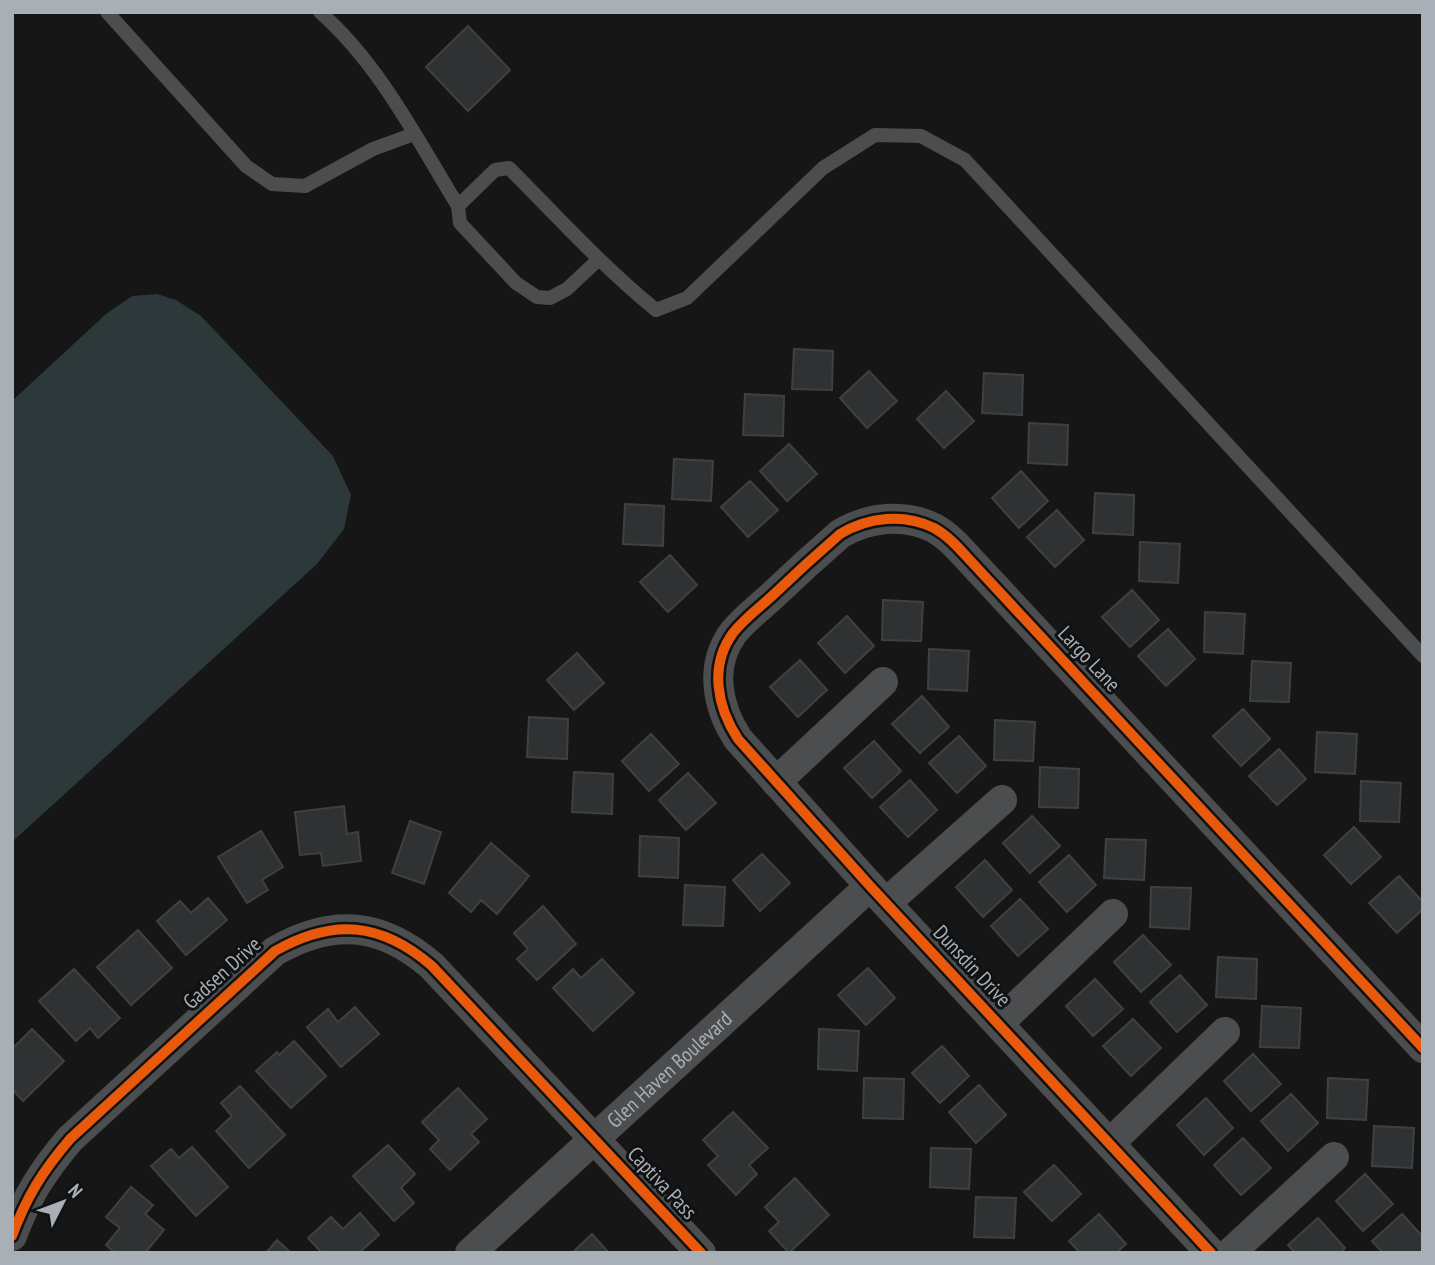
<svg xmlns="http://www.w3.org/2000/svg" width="1435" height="1265" font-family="'PT Sans Narrow',sans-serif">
<rect width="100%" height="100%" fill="#161616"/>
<!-- water -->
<path fill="#2d383b" d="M157,294l19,6 25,16 132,140 18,39 -7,34 -27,35 -305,278v-441l94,-87 26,-18z"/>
<!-- building -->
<path fill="#303132" stroke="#3e4142" stroke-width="2" d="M468,26l42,44 -42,41 -42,-44z
M794,349l39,2 -1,39 -40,-1z
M869,371l28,30 -30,27 -27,-30z
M984,373l39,2 -1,40 -40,-2z
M946,391l28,30 -30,27 -27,-29z
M745,394l39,2 -1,40 -40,-1z
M1029,423l39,2 -1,40 -39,-2z
M789,444l28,30 -30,27 -27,-30z
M674,459l39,2 -2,40 -39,-2z
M1021,471l27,30 -29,27 -27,-30z
M750,481l28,29 -30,27 -27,-30z
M1095,493l39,2 -1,40 -40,-2z
M625,504l39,2 -1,40 -40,-2z
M1057,510l27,30 -29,27 -28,-30z
M1140,542l40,2 -2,39 -39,-2z
M670,555l27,30 -29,27 -28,-30z
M1132,590l27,30 -29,27 -28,-30z
M883,600l40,2 -2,39 -39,-1z
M1205,612l40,2 -2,40 -39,-2z
M847,616l27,30 -29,27 -27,-30z
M1168,629l27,30 -29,27 -28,-30z
M929,649l40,2 -2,40 -39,-2z
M577,653l27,30 -30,27 -27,-30z
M800,660l27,30 -29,27 -28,-30z
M1252,661l39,2 -2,39 -39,-1z
M922,696l27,31 -29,26 -28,-29z
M1243,709l27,30 -29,27 -28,-30z
M529,717l39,2 -1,40 -40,-2z
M995,720l40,2 -2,39 -39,-1z
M1317,732l40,2 -2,40 -40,-2z
M651,734l28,30 -30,27 -27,-30z
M959,736l27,30 -29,27 -28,-30z
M874,741l27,30 -29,27 -28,-30z
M1279,749l27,30 -29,26 -28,-29z
M1040,767l39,2 -1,39 -39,-1z
M574,772l39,2 -1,40 -40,-2z
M688,773l28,30 -30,27 -27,-30z
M910,780l27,30 -29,27 -28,-30z
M1361,781l40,2 -2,39 -39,-1z
M344,806l3,28 11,-2 3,29 -38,5 -2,-13 -21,2 -5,-43z
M1032,816l28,30 -30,27 -27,-30z
M410,821l31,11 -17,52 -32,-11z
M1354,827l27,30 -30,27 -27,-29z
M261,831l22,36 -21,13 6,10 -21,13 -29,-46z
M640,836l39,2 -1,40 -39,-2z
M1106,839l40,1 -2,40 -40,-2z
M491,843l38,33 -32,38 -16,-14 -10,12 -22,-19z
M762,854l28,29 -30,28 -27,-31z
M1069,855l27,30 -29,27 -28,-30z
M985,860l27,30 -29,27 -27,-30z
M1399,876l24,26v7l-26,24 -28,-30z
M685,885l40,2 -2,39 -40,-1z
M1151,887l40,1 -2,41 -39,-2z
M208,898l19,22 -41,35 -29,-34 23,-20 11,12z
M1020,899l28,30 -30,27 -27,-30z
M543,906l33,38 -39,36 -20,-21 11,-10 -14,-16z
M138,930l34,38 -41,37 -34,-38z
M1143,935l28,30 -30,27 -27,-30z
M1218,957l39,2 -1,40 -40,-2z
M602,959l32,34 -41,38 -40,-43 20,-19 8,9z
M868,968l27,30 -29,27 -28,-30z
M74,969l46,49 -22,20 -8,-10 -14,13 -37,-40z
M1180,975l27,30 -30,27 -27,-30z
M1095,979l28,30 -30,27 -27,-30z
M1262,1006l39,2 -2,40 -39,-1z
M355,1007l24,27 -38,33 -34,-40 21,-18 10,13z
M1133,1019l28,29 -30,28 -28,-30z
M32,1029l32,32 -41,40 -11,-12v-40z
M819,1029l40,2 -2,40 -39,-2z
M294,1041l32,35 -35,32 -35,-37 21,-19 2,3z
M942,1046l27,30 -29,27 -28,-30z
M1253,1054l28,30 -30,27 -27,-30z
M864,1078l40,1 -1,40 -40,-1z
M1328,1078l40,2 -2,40 -39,-2z
M979,1085l27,30 -30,28 -27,-31z
M240,1086l45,49 -36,33 -33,-37 16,-15 -11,-13z
M458,1088l29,31 -16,15 8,8 -29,28 -20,-21 9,-9 -17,-18z
M1291,1094l27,29 -30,28 -27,-30z
M1206,1098l27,30 -29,27 -27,-30z
M733,1112l35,36 -19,17 8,9 -21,21 -28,-30 10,-9 -15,-16z
M1374,1126l40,2 -2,40 -40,-2z
M1243,1138l28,30 -30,27 -27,-30z
M388,1145l27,29 -14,14 13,15 -20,18 -41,-45z
M192,1147l36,40 -32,29 -45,-50 20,-17 8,9z
M931,1148l40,1 -2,40 -39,-2z
M1054,1165l27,29 -29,27 -28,-29z
M1365,1174l28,30 -30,27 -27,-30z
M795,1178l34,37 -40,38 -20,-22 10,-9 -14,-15z
M131,1187l22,18 -8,9 19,16 -19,23h-30l-9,-8 14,-17 -14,-11z
M976,1197l40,1 -2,40 -40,-1z
M360,1213l19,22 -20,18h-37l-14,-15 23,-21 12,12z
M1099,1214l27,30 -10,9h-36l-11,-12z
M1402,1214l21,23v12l-4,4h-36l-11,-12z
M1318,1218l27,30 -5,5h-45l-7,-8z
M592,1234l17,19h-37z
M277,1240l14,13h-25z"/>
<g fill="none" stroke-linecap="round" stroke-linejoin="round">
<!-- service -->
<path stroke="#4b4d4f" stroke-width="14" d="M107,12l139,154 26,18 33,2 68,-37 41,-15
M320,12c60,53 97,127 138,194
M599,259l-32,30 -17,9 -13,-1 -21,-14 -56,-60 -2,-17 37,-36 14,-2c48,48 94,99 147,142l31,-12 136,-130 52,-33 46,1 44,24 458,496"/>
<!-- minor -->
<g stroke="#4b4d4f" stroke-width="30">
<path d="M776,782l107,-100"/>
<path d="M886,903l116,-103"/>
<path d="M999,1023l114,-109"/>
<path d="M1110,1143l115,-111"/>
<path d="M12,1236c15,-40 30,-64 58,-97l205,-188c58,-33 106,-29 157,15l269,287"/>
<path id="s1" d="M470,1253l400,-367"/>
<path d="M1211,1253l-341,-367 -132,-147c-21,-32 -29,-73 -5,-106 11,-14 26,-25 39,-37 22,-21 45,-42 68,-62 28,-17 64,-21 94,-6 13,7 23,18 33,29l456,491"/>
<path d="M1230,1253l104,-96"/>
</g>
<defs>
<path id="cycleway" d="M12,1236c15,-40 30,-64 58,-97l205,-188c58,-33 106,-29 157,15l269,287
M1211,1253l-341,-367 -132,-147c-21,-32 -29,-73 -5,-106 11,-14 26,-25 39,-37 22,-21 45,-42 68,-62 28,-17 64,-21 94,-6 13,7 23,18 33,29l456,491"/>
</defs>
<!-- cycleway casing -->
<use href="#cycleway" stroke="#101112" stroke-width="15"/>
<!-- cycleway -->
<use href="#cycleway" stroke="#e8590c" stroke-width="10"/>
</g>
<g text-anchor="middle" stroke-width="6" stroke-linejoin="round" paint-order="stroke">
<!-- street labels -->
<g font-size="21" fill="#a8afb6" stroke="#101112">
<text transform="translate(1089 659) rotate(47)" y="7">Largo Lane</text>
<text transform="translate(972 966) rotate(47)" y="7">Dunsdin Drive</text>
<text transform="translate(222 973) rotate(-42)" y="7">Gadsen Drive</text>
<text dy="7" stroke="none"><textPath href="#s1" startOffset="271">Glen Haven Boulevard</textPath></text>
<text transform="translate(662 1183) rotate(47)" y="7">Captiva Pass</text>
</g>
</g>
<!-- border -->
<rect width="1435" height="1265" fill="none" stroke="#a8afb6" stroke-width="28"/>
<!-- north arrow -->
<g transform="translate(63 1202) rotate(48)" stroke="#101112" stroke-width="5" paint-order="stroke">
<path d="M0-5L12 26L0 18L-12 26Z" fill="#a8afb6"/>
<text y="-10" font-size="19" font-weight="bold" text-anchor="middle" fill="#a8afb6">N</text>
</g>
</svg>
